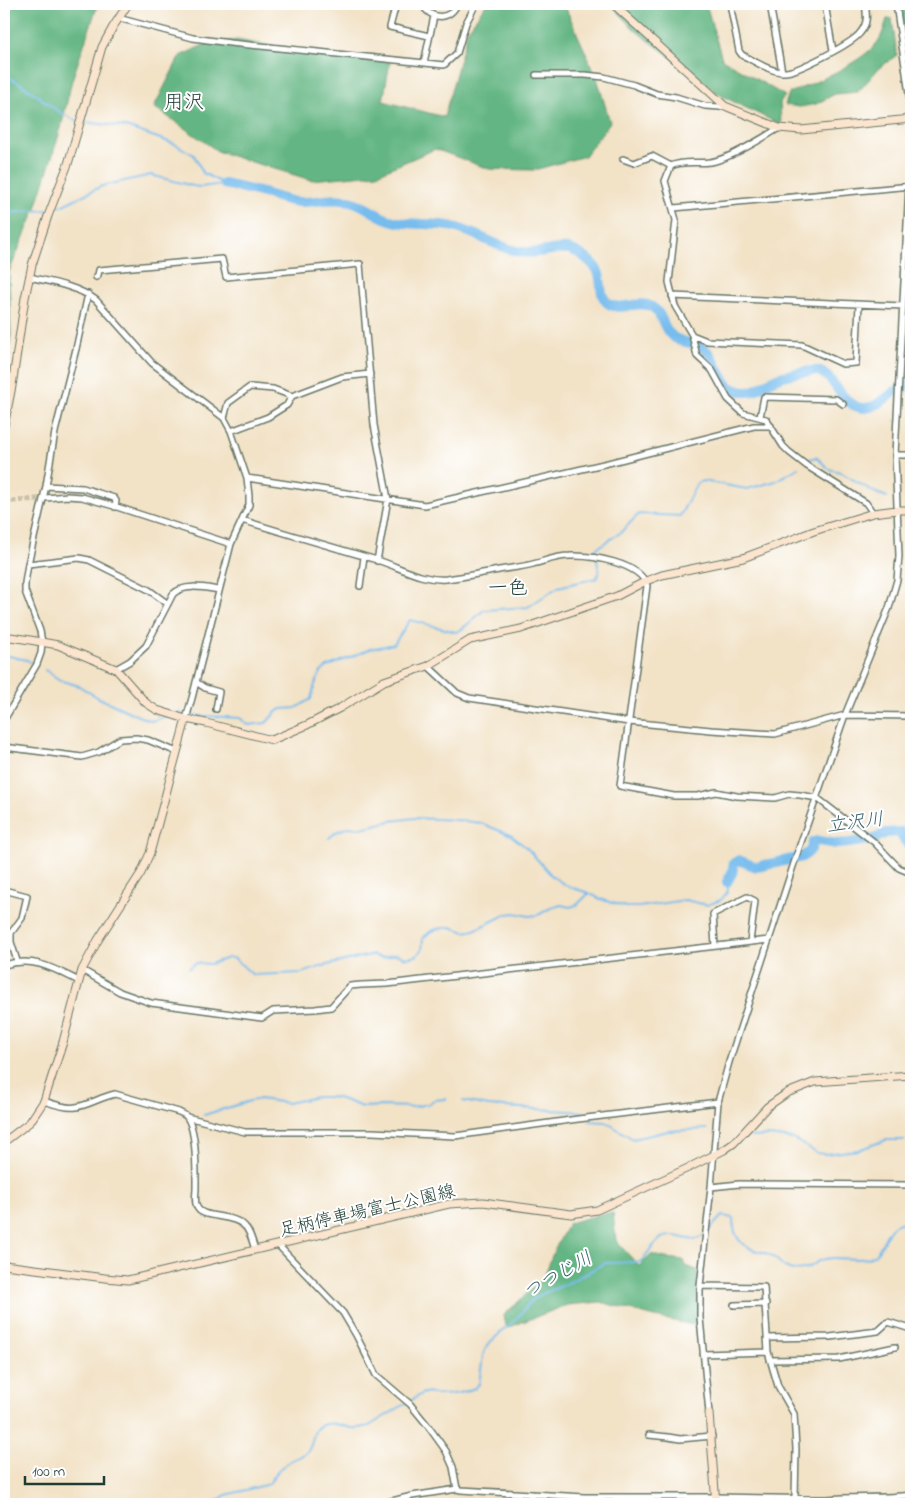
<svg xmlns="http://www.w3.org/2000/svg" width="915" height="1508" font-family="'Indie Flower','Klee One',sans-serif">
<rect width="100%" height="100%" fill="#fff"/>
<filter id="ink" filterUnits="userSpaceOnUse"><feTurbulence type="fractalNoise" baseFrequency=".02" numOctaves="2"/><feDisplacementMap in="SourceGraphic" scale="10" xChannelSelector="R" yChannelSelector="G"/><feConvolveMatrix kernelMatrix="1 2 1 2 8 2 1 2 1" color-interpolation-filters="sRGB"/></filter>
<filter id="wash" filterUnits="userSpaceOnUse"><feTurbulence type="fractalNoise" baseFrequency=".0096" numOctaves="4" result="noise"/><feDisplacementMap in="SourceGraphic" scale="20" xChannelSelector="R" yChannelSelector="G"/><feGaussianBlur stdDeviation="1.12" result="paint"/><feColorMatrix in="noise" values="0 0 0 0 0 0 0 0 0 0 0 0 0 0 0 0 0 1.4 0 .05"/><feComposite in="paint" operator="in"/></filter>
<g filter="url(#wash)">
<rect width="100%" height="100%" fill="#f2e2c6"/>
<!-- forest -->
<path fill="#63b683" stroke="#417a5c" d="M4,4h94l-26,76 -11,48 -25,80 -27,64 2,63 -7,47z
M486,4h78l33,74 13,44 -25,34 -51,14 -45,-1 -54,-20 -58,25 -66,6 -92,-28 -65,-45 26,-51 26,-12 31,-4 79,14 74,8 -7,39 61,16 24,-87z
M611,4h95l16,55 63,37 -5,6 1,23 -61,-30 -85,-65z
M900,4h11v40l-4,1z
M887,19h5l5,36 -18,13 -21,24 -23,2 -19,10 -16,3 -15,-2 4,-12c22,-8 73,-31 87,-49 6,-7 8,-16 11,-25z
M613,1213l3,28 23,25 12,-12 14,4 18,2 2,6 12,4 1,56 -43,-9 -54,-15 -34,3 -60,23 -4,-12 41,-38 10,-28 15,-27 32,-9z"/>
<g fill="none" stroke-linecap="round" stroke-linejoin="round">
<!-- stream -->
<path stroke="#76bced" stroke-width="2" d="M4,75c27,11 47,36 74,46
M83,122l43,5 49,17 19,11 9,18 21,11
M52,209l11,-4 39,-19 49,-11 42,11 7,1 24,-3
M4,213l43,-3
M808,460l8,-3 13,12 11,3 36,21 11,4
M908,498l3,-1
M4,655l23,5 7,4
M45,670l15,10 19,6 18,11 41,19 14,5 15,-5
M177,713h5
M191,715l49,3 8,7 18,-2 10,-11 6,-3 14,-1 15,-9 4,-15 6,-12 6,-5 43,-18 24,-5 16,-24 46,12 6,-3 22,-19 44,-3 30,-20 39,-9 2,-6 -4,-23 25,-16 19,-19 41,2 17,-33 6,-2 44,8 29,-8 22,-13
M329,838l7,-6 12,-5 13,1 30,-7 24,-3 42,2 24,3 31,13 16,13 25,28 16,10 17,5 17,8 23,7h13l46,-7 22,5 14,-5 7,-9 -1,-9
M189,968l7,-5 14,1 18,-6h6l19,17 49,-2 21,-7 43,-10 6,-1 9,3 15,-4 10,4 10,-2 6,-6 1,-12 7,-6 7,-3 14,-2 14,5 9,-2 33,-16 8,-1 14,3 9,-1 13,-7 10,-3 9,2 7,-2 12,-12
M463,1101l26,5 94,6
M204,1115l46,-14 10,-2 27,4 30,-6h11l10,1 25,9 19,-1 30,1 16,-3 6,-4 12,-1
M589,1121l17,1 27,17 35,-8 39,-2
M751,1137l18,-1 24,3 24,14 8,1 33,-4 28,-10h19
M708,1231l14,-15 11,2c0,13 4,25 18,31 7,3 14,3 21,7 7,5 13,14 22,14 6,0 13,-1 19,-5 2,-1 3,-3 6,-4 15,-7 33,1 49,-3 18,-6 14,-30 32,-35 3,-1 8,-1 11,-1
M212,1504l14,-9 43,-11c4,-8 13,-18 21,-23 5,-3 13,-5 17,-9 8,-8 3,-23 15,-27 11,-4 21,2 31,3 5,1 11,-1 16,-2l54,-33 22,2 15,-2 15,-5 4,-4 4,-29 5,-11 29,-26 16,-19 11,-6 20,-8 41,-22 35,-1c5,-5 17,-22 22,-24 15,-7 30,8 42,-3"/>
<!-- river -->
<path stroke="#76bced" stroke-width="10" d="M224,184c14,3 29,6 43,10 10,3 20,7 31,8 18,1 35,-6 52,-1 16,4 26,15 40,19 21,7 46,1 67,8 22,6 41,20 64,24 17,3 34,-5 48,-3 7,2 13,6 18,10 5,4 10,9 12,15 3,10 0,23 10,30 13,8 29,-5 43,3 11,6 10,21 20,29 8,7 21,6 30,11 14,8 18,35 30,41 24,12 29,-6 48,-11 10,-3 22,-5 32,-6 23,-3 27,38 53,37 18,-1 27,-21 46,-23
M727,882l5,-9 2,-10 5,-3 17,7 46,-10c7,-4 10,-7 11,-15l6,-1 18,3 12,-1 25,-4 12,-6 14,-1 2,5 9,11"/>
</g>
</g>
<g filter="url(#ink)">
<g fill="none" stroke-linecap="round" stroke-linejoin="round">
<!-- street-tunnel -->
<path stroke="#c8c1a9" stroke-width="5" stroke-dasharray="5 2.5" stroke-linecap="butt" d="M4,502l42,-4"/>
<defs>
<path id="street" d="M396,4l-6,23 39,9
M422,4c8,16 28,17 35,0
M730,4l9,47 3,4c13,6 28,17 43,17 12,0 68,-29 75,-39 8,-9 7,-18 5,-29
M770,4l12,68
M825,4l8,47
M896,4l15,104
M118,18l75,20 37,5 214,22 13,-12 9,-30 10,-19
M424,63l10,-47
M536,75h49l19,2 30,8 23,9 19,3 29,9 15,1 5,-1
M779,128c-16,10 -51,32 -69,34 -13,2 -26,-2 -39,4l-6,15 11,39 -7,62 6,24 17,29 5,21 15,14 16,29 15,14 23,6 17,27 6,6 18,14 59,37 7,10
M623,159l11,4 18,-7 19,10
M674,208l237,-22
M29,277c22,5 48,9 67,23l56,63 72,55 7,13 16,47 2,18v9l-18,39 -39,154 -6,21
M96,277l2,-2 1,-5 123,-11 4,18 134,-13 14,161 14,74 -11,62
M672,296l231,10
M692,335l15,6 95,4 41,19 13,-1 3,-58
M760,417l4,-20 72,2 7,5
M224,418l4,-15 22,-16 23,2 19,7
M231,431l37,-14 19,-12 5,-9 50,-19 28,-3
M895,455h16
M247,478l178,27 183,-42 146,-37h17
M46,486l37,2 31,10 2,3 -1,6
M46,498l21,-2 15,1 32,9 117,38
M242,520c45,14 90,27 135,40 23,7 45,21 69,19 18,-2 36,-6 53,-9 11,-2 23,-3 34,-6 12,-3 24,-8 37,-8 21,-1 71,7 77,30l-27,200 54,10h24l18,-4 21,4 38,2 14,-4 11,1 17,3 57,44 25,26 12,5
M28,564l51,-6 10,2 60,30 19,14
M360,586l4,-29
M428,666l29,27 12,5 160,24 82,8 64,4 70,-19 66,1
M116,669l14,-8 16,-15 27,-52c11,-11 33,-6 46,-4
M196,682l9,6 14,4 -3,17
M4,720l33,-56 4,-11 1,-11 -2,-11 -15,-40v-8l3,-19 18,-78 9,-54 21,-83 12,-55
M4,747l78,10 17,-5 21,-13 16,-1 12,2 29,12
M4,890l23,6 -5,22 -11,15v9l6,19
M715,946l-2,-32 34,-17 8,4 -5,41
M4,965c29,-9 49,3 75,16
M82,970l38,22 31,11 111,15 11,-7 42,-2 16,-2 19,-21 11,-1 26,-1 382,-44
M44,1101c9,3 23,8 32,6 13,-2 25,-10 39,-13l64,18c3,2 5,2 7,4 11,12 10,56 10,72 0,6 -2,13 1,19 5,13 39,5 50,22 4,6 6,14 8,21
M187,1117l58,15h127l83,4 123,-17 140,-17
M711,1187l28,-3 172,1
M278,1245l65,68 13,22 20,40 34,29 18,22 18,25 7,16 4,22 4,1 123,7h132l111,2c28,-3 56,0 84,-4
M700,1286l64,1 4,65 10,34 16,28 2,35 -1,49
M734,1305l32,-1
M767,1338l63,-1 48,-6 10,-9 23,7
M703,1354l65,-2
M770,1360l69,-1 56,-12
M709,1413l-9,-95v-32l11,-99 7,-85 11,-40 70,-214 46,-133 44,-107 8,-28 2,-24 -4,-101 16,-308
M649,1435l19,2 12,2 32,-3
M380,1504l32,-8 45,-7
M529,1504l3,-10"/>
<path id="secondary" d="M613,4l112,102 54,22 22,2 110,-11
M4,426l8,-40 13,-88 7,-33 16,-49 20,-52 34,-117 11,-20 15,-23
M4,636l26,4 28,5 58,24 30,34 11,7 29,9 20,4 66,17 35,-15 33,-17 44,-27 44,-15 42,-26 51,-11 96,-33 29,-15 16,-6 81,-17 71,-27 59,-18 24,-3h14
M4,1142l26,-20 14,-21 19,-59 19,-72 16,-30 43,-67 9,-20 36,-134
M4,1265l101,13 23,2 321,-76 34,-2 88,12 26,-4 91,-42 36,-18 10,-7 33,-36 20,-14 28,-11 96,-7
M709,1413l7,91"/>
</defs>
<!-- street casing -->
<use href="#street" stroke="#697767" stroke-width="8"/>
<!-- secondary casing -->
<use href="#secondary" stroke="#697767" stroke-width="9"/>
<!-- street -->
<use href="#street" stroke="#fff" stroke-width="5"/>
<!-- secondary -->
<use href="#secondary" stroke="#fbe5cf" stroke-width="7"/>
</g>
</g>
<g text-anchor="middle" stroke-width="4" stroke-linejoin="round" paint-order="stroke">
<!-- street labels -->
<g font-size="18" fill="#1f3d34" stroke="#fff">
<text transform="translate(367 1210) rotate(-13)" y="6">足柄停車場富士公園線</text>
</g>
<!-- water labels -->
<g font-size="19" font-style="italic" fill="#39636c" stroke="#fff">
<text transform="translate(855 821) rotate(-7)" y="7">立沢川</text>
<text transform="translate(557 1274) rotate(-30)" y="7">つつじ川</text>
</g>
<!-- quarter labels -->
<g font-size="20" fill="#1f3d34" stroke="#fff">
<text x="184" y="108">用沢</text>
<text x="508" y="594">一色</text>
</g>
</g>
<!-- margin -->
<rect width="915" height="1508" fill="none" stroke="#fff" stroke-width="20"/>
<!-- scale -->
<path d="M25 1476v8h79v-8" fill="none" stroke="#1f3d34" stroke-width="2.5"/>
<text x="32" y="1476" font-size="15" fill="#1f3d34" stroke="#ffffff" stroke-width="4" paint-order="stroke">100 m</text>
</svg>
